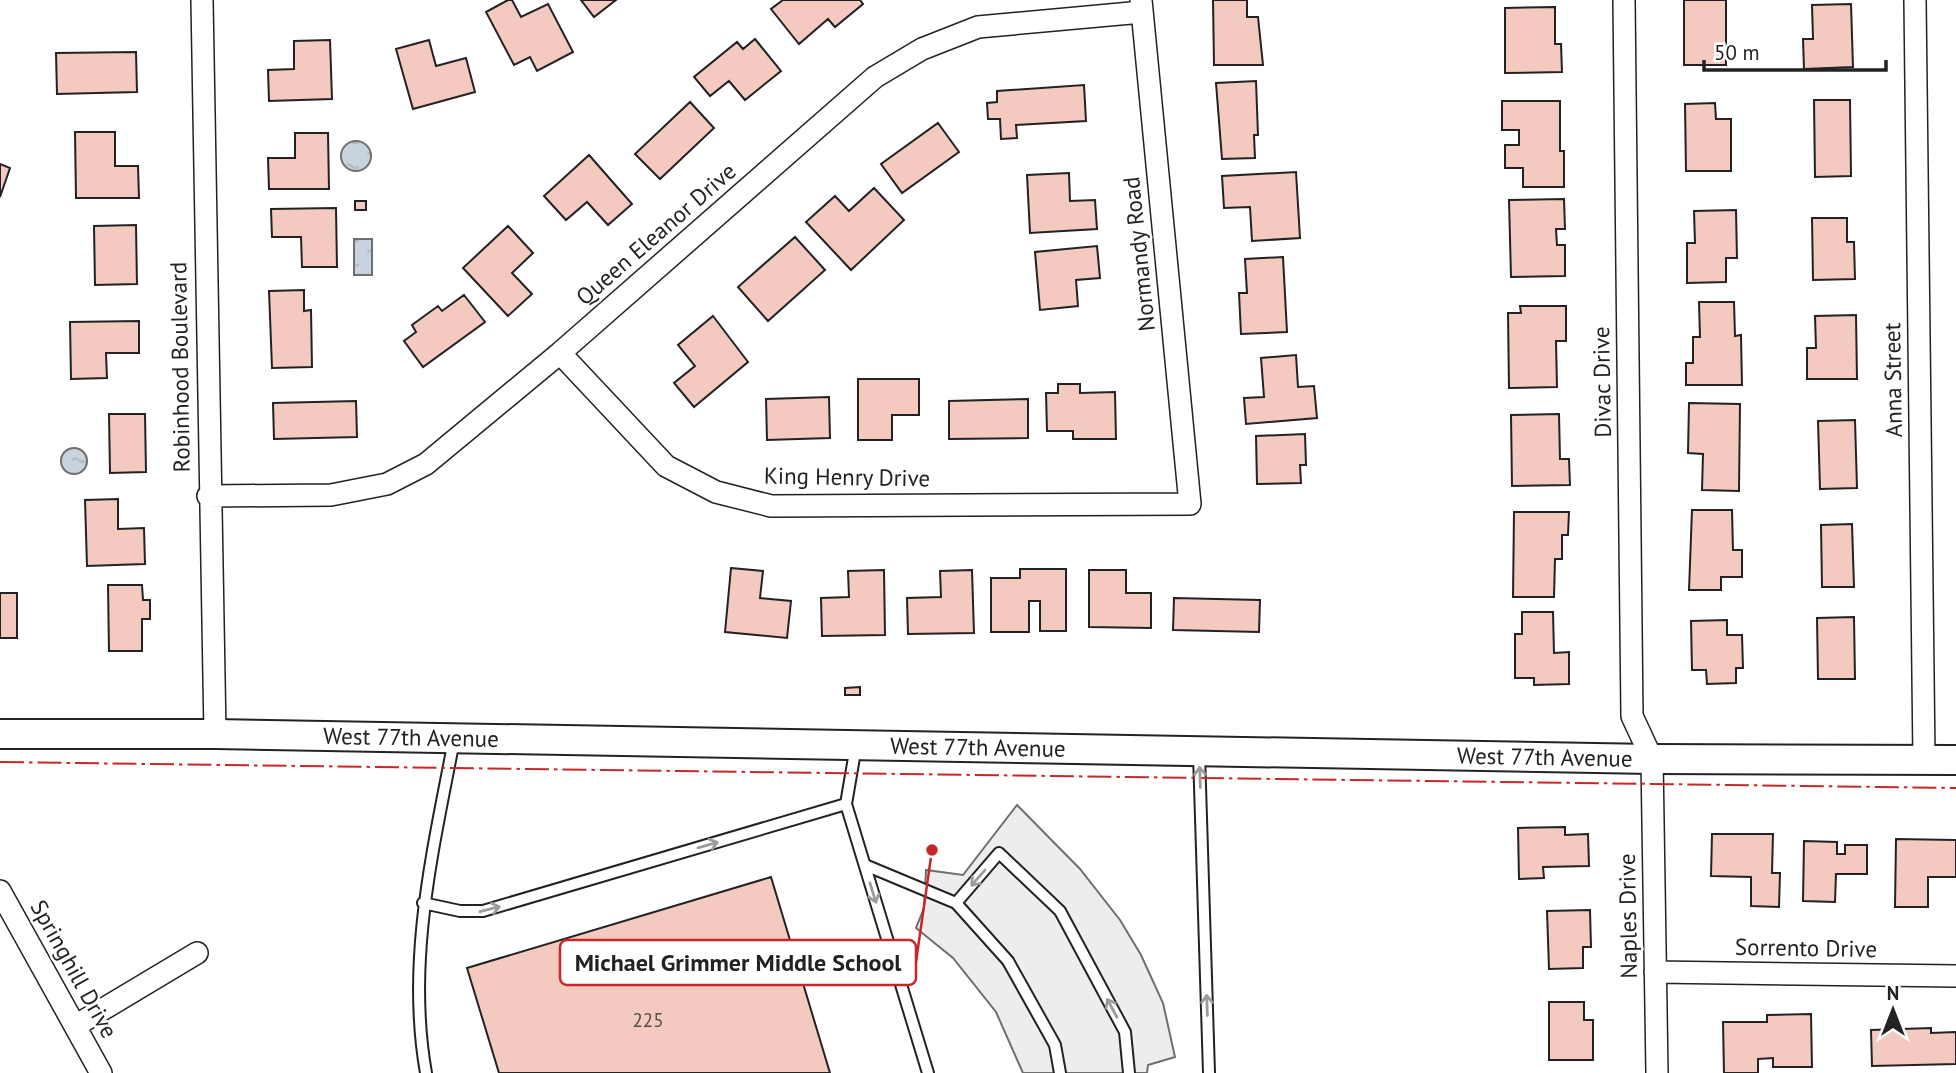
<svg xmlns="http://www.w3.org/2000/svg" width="1956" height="1073" font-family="'PT Sans',sans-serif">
<defs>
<pattern id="water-ripples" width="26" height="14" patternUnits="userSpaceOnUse" patternTransform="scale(1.75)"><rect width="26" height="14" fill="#c7d3dd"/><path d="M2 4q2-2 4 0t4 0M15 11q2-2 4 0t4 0" fill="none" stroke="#abb5bd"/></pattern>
</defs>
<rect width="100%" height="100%" fill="#fff"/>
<!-- parking -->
<path fill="#ededed" stroke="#6f6f6f" stroke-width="2" d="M1017,805l63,64 40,51 21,35 22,48 12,54 -27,8 -1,8h-124l-27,-61 -43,-54 -37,-30 8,-20 2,-38 37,5z"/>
<!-- water -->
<path fill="url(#water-ripples)" stroke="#6f6f6f" stroke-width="2" d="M341 156a15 15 0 1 1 30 0a15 15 0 1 1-30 0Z
M354,239h18v36h-18z
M61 461a13 13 0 1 1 26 0a13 13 0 1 1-26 0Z"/>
<!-- building -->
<path fill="#f3c9c0" stroke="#222" stroke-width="2" d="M508,0h4l9,17 27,-13 25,48 -36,19 -7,-14 -16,8 -28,-53z
M581,0h35l-22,17z
M783,0h77l3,4 -28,23 -7,-8 -29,25 -28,-35z
M1213,0h34v17h11l5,48h-49z
M1684,0h42v65h-42z
M1851,4l2,63 -49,2 -1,-30h10l-1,-34z
M1555,7v37h6l1,28 -57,1v-65z
M755,39l26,32 -36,29 -16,-19 -19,15 -16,-19 43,-35 6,7z
M330,40l2,59 -63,2 -1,-31 26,-1v-28z
M429,40l7,26 30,-8 9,34 -62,17 -17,-60z
M136,52l1,40 -80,2 -1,-41z
M1256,81l2,54h-4l1,23 -33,1 -6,-76z
M1084,85l2,36 -70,4 1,13 -16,1 -1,-20h-12l-1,-16 10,-1v-11z
M1814,100h36l1,76 -36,1z
M1502,101h58v50h4v36h-41v-19h-18v-23h14v-15h-17z
M690,102l24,26 -54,51 -25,-25z
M1715,103l1,16h15v52h-45l-1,-67z
M938,123l21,29 -57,41 -21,-29z
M75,132h40v34h23l1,32h-63z
M295,133h33l1,56h-60l-1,-31h27z
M589,155l43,49 -24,21 -21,-23 -21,18 -22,-24z
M0,164l10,4 -10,29z
M1296,172l4,66 -48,3 -2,-34 -26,1 -2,-32z
M1069,173l1,28 25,-1 2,29 -67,4 -3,-58z
M874,188l30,32 -53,50 -45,-48 29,-26 14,15z
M1564,199l1,30h-9l1,16h8v31l-54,1 -2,-77z
M355,201h11v9h-11z
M336,208l1,59h-35l-1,-30h-29l-1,-28z
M1736,210l1,48h-11v24l-39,1v-40h8l-1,-32z
M1812,218h35v24h7l1,37 -42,1z
M136,225l1,59 -42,1 -1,-59z
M508,226l25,27 -21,20 20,21 -24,22 -45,-48z
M795,237l30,33 -57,51 -30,-34z
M1097,246l3,32 -24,2 2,26 -38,4 -5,-58z
M1283,257l4,75 -46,2 -2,-41h8l-2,-34z
M304,290v21l7,-1 1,57 -40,1 -3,-77z
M464,295l21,27 -62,45 -19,-26 12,-9 -4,-7 26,-19 4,5z
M1699,302h35l1,34 6,-1 1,50h-56v-22h7v-26h7z
M1520,306h46v35h-10l1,46 -48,1 -1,-75h13z
M1856,315l1,64h-50v-31h9l-1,-32z
M713,316l35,46 -54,45 -20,-24 21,-17 -17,-21z
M139,321v32h-33l1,25 -36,1 -1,-57z
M1296,355l2,32 16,-1 3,32 -71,6 -2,-26 20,-1 -3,-39z
M858,379h61v36h-27v25h-34z
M1058,384h22v9l35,-1 1,47h-43v-8h-26l-1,-38h12z
M829,397l1,41 -63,2 -1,-41z
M1028,399v39l-79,1v-38z
M356,401l1,36 -83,2 -1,-36z
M1689,403l51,1 -1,87 -37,-1 1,-36 -15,-1z
M109,414h36l1,58 -36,1z
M1559,414l1,45h9l1,26 -58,1 -1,-71z
M1855,420l2,68 -37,1 -2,-68z
M1305,434l1,31h-6l1,18 -44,1 -1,-48z
M118,499v30l26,-1 1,36 -58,2 -2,-66z
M1692,510h40l1,40h9v27h-21v13h-32z
M1514,512h55l-1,23h-6v24h-7l-1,38h-41z
M1852,524l2,63h-32l-1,-62z
M731,568l32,3 -3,27 31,3 -4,37 -62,-6z
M1020,569h46v62h-26v-30h-11v31h-38v-54h29z
M884,570l1,65 -63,1 -1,-38 28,-1 -1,-26z
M972,570l2,63 -66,1 -1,-36 34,-1 -1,-26z
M1089,570h37v23h25v35l-62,-1z
M108,585h34l1,15h7v19h-8v32h-33z
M0,593h17v45h-17z
M1174,598l86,2 -1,32 -86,-2z
M1522,612h31l1,41 15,-1v32l-35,1v-7h-19v-44h7z
M1854,617l1,62h-37l-1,-61z
M1727,620v15h15l1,33h-7v15l-29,1 -1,-14h-14l-1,-49z
M860,687v8h-15v-7z
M1565,827v8l23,-1 1,32 -46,1 1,11 -25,1 -1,-51z
M1712,834h61l-1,39h8l-1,34 -28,-1v-29l-40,-1z
M1896,839l60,1v37h-28v30h-33z
M1804,841l33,1v12h8v-9h22v29h-31l-1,28 -32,-1z
M771,877l59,196h-331l-32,-105z
M1590,910l1,37h-8v21l-34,1 -2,-58z
M1549,1002h35v18h9v40h-44z
M1811,1014l1,53h-39v-9l-15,1v14h-34l-1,-51h44v-7z
M1931,1028v5l25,-1v32l-84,2 -1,-36z"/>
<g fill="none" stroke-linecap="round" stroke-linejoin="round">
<defs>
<path id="service" d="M856,746l-10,58 82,269
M1199,754l10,319
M865,865l91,38 52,58 47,84 5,28
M423,903l37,8h23l363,-107
M956,903l43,-50 61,58 65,121 4,41
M426,1073c-20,-112 7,-223 28,-333"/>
<path id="minor" d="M202,0l13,734
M1624,0l8,716 20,43 5,314
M1915,0l9,759
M560,353l106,113 50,26 55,14 419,-2 -49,-504
M208,496l123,-1 56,-11 39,-20 134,-111 315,-276 47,-28 56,-22 164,-15
M0,891l101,182
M1655,972l301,4
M75,1026l122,-73"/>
<g id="tertiary">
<path id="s1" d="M0,734h215l1437,25 304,1"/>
</g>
</defs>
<!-- service casing -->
<use href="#service" stroke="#222" stroke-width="14"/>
<!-- minor casing -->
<use href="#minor" stroke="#222" stroke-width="24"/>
<!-- tertiary casing -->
<use href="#tertiary" stroke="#222" stroke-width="32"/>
<!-- service -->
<use href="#service" stroke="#fff" stroke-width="10"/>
<!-- minor -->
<use href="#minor" stroke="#fff" stroke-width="21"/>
<!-- tertiary -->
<use href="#tertiary" stroke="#fff" stroke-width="28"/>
<!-- power -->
<path stroke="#c62828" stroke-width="2" stroke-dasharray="24 5 3.5 5" stroke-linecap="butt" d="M0,762l1956,26"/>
</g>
<!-- one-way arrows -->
<defs><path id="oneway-shaft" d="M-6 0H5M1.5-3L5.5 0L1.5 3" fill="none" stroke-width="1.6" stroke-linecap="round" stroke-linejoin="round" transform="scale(1.75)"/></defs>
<g stroke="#9c9c9c">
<use href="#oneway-shaft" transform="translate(1200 777) rotate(-92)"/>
<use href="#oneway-shaft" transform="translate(708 845) rotate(-16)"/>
<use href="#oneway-shaft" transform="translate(978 878) rotate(131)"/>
<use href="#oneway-shaft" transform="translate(873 893) rotate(73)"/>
<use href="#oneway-shaft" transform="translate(490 909) rotate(-14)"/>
<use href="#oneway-shaft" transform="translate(1207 1005) rotate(-92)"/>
<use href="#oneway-shaft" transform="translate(1112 1008) rotate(-118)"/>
</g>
<g text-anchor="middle" stroke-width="5" stroke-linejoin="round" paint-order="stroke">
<!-- number labels -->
<g font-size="19" fill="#564c4a">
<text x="648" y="1027">225</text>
</g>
<!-- street labels -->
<g font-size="23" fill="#222" stroke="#fff">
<text transform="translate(656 234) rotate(-41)" y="8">Queen Eleanor Drive</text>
<text transform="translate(1139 254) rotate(-96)" y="8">Normandy Road</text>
<text transform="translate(180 367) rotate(-91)" y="8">Robinhood Boulevard</text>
<text transform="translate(1893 380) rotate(-91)" y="8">Anna Street</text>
<text transform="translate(1602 382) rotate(-91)" y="8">Divac Drive</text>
<text transform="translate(847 477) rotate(1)" y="8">King Henry Drive</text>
<text dy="8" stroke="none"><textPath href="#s1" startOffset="411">West 77th Avenue</textPath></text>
<text dy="8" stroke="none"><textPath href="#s1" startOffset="978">West 77th Avenue</textPath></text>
<text dy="8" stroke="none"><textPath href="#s1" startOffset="1545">West 77th Avenue</textPath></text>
<text transform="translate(1628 916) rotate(-91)" y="8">Naples Drive</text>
<text transform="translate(1806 948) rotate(1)" y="8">Sorrento Drive</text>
<text transform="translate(74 969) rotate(61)" y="8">Springhill Drive</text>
</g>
</g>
<!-- callouts -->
<path fill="none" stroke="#c62828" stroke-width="2.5" d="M932 850L916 962"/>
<circle fill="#c62828" stroke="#fff" stroke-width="2.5" cx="932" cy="850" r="7"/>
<rect fill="#fff" stroke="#c62828" stroke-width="2.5" x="560" y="940" width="356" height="45" rx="7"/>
<g font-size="24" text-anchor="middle" font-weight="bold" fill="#222">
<text x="738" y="971">Michael Grimmer Middle School</text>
</g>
<!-- north arrow -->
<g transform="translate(1893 1010)" stroke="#ffffff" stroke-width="5" paint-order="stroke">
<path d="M0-5L12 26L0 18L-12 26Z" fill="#222222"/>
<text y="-10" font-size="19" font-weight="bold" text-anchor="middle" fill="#222222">N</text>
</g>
<!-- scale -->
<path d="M1704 60v10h182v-10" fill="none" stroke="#222222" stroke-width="3.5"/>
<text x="1714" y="60" font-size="21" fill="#222222" stroke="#ffffff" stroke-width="5" paint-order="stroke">50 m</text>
</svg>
